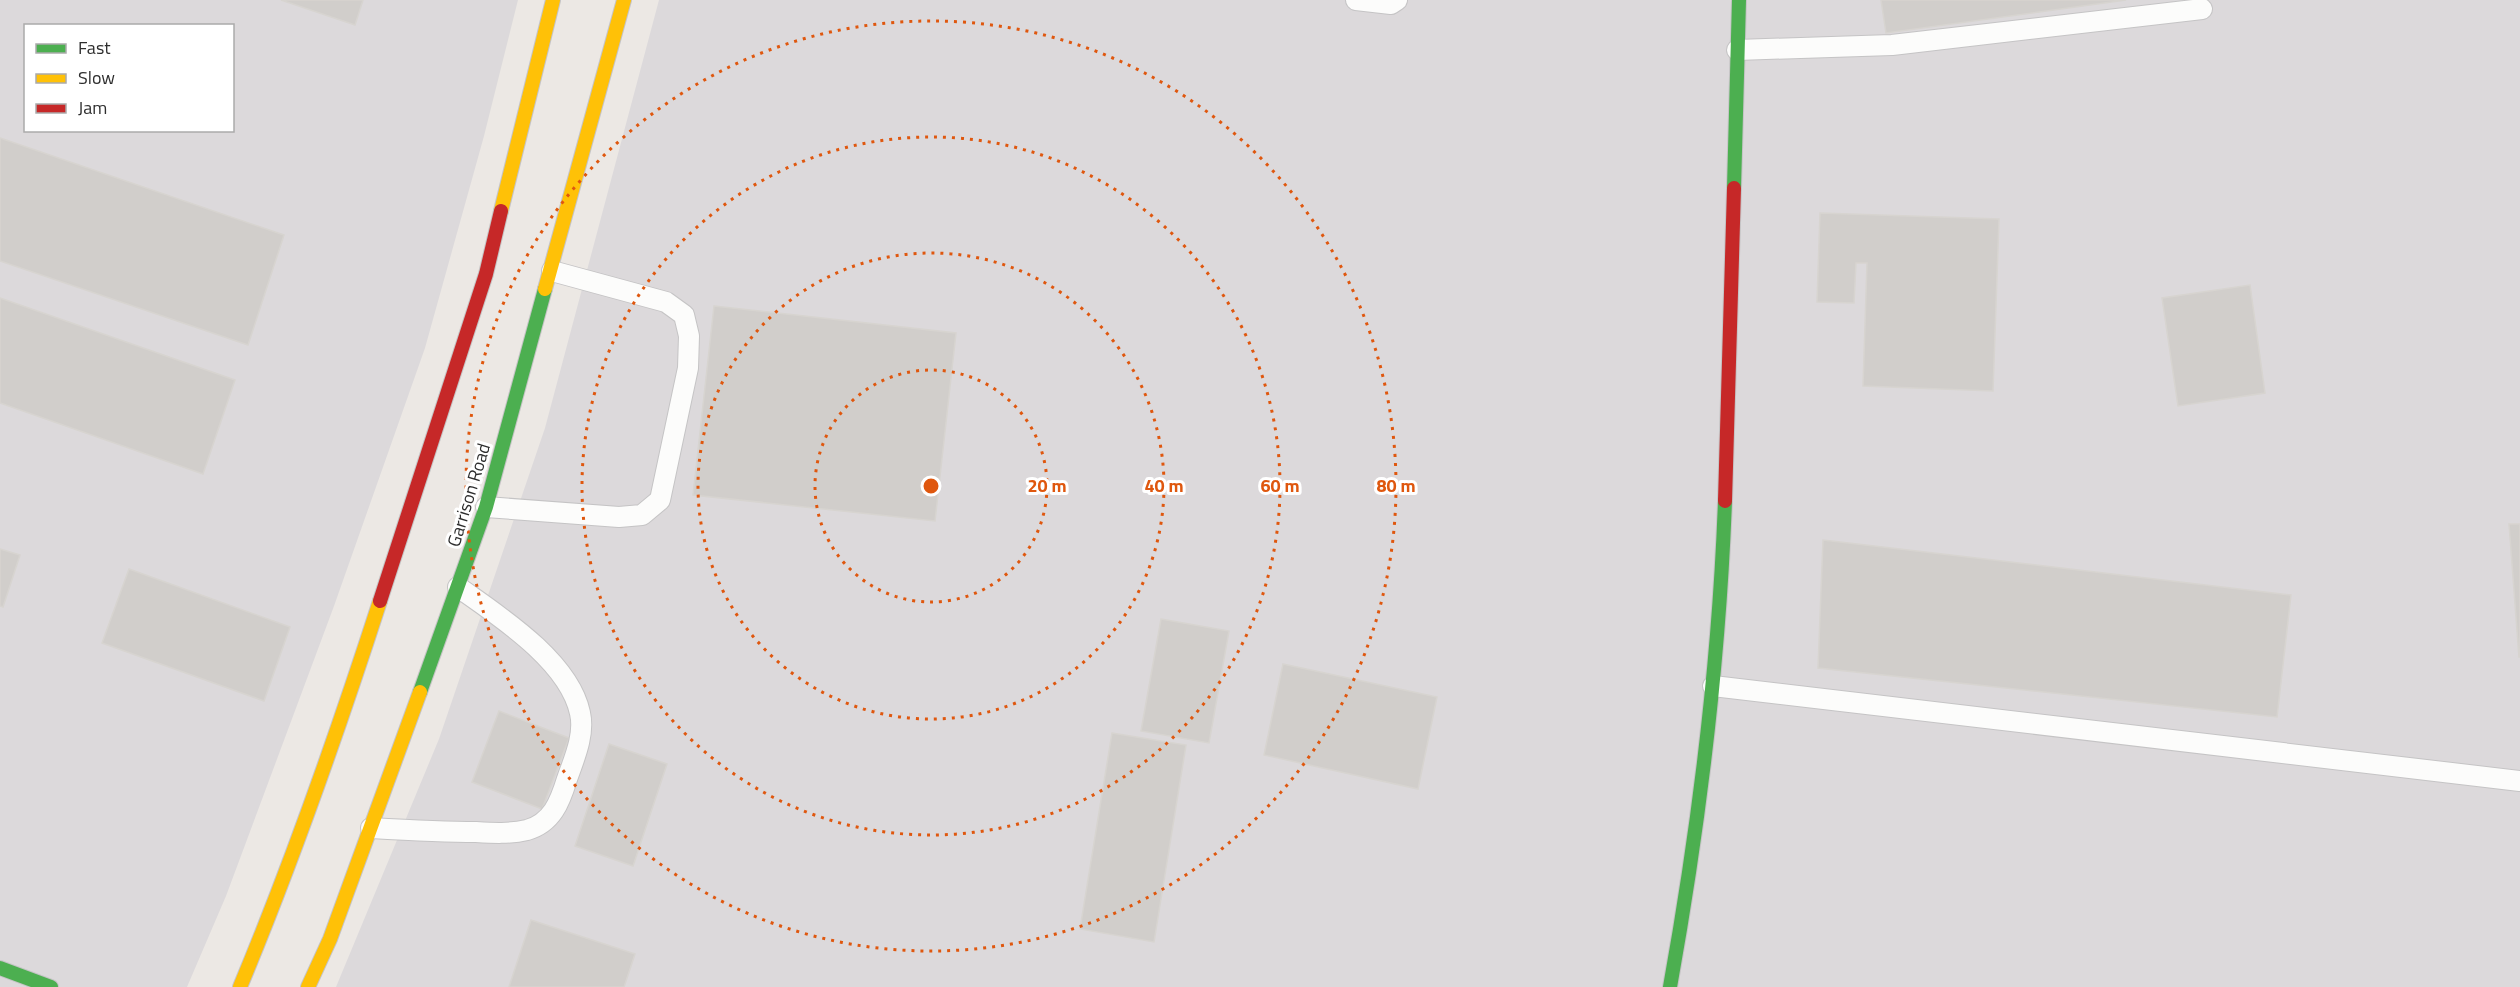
<svg xmlns="http://www.w3.org/2000/svg" width="2520" height="987" font-family="'Titillium Web',sans-serif">
<rect width="100%" height="100%" fill="#ece8e4"/>
<!-- industrial -->
<path fill="#dcd9db" fill-rule="evenodd" d="M0,0h518l-34,136 -59,212 -91,258 -108,290 -39,91h-187zM26,26h206v104h-206z
M659,0h1861v987h-2184l103,-248 106,-311z"/>
<!-- building -->
<path fill="#d1cecb" stroke="#d7d4d0" stroke-width="1.5" d="M281,0h82l-8,25z
M1881,0h245l-240,33z
M0,138l284,97 -36,110 -248,-84z
M1820,213l179,6 -6,172 -130,-5 4,-123h-11l-2,40 -37,-1z
M2250,285l15,108 -87,13 -16,-108z
M0,298l235,82 -32,94 -203,-71z
M714,306l242,27 -21,188 -242,-26z
M2509,524h11v133h-1z
M1823,540l468,55 -14,122 -459,-49z
M0,549l20,6 -17,52 -3,-1z
M129,569l161,58 -26,74 -162,-58z
M1161,619l68,12 -20,112 -68,-12z
M1283,664l154,33 -19,92 -154,-34z
M499,711l70,27 -27,71 -70,-27z
M1112,733l74,12 -32,197 -74,-13z
M609,744l58,20 -34,102 -58,-20z
M531,920l104,34 -11,33h-115z"/>
<g fill="none" stroke-linecap="round" stroke-linejoin="round">
<defs>
<path id="lane" d="M1356,0l35,4 6,-4
M1737,50l155,-5 310,-36
M486,507l133,10 23,-2 18,-15 28,-132 1,-32 -5,-21 -18,-13 -114,-31
M1713,686l807,95
M371,828c35,2 70,4 105,4 17,1 34,2 51,-2 25,-7 33,-28 40,-51 7,-20 18,-44 13,-66 -11,-52 -81,-97 -122,-126"/>
<path id="fast" d="M1734,188l5,-188
M420,692l66,-185 59,-218
M0,968l51,19
M1670,987c29,-161 49,-322 55,-486"/>
<path id="slow" d="M501,211l52,-211
M545,289l79,-289
M240,987c53,-127 98,-256 140,-386
M308,987l22,-48 90,-247"/>
<path id="jam" d="M1725,501l9,-313
M380,601l106,-327 15,-63"/>
</defs>
<!-- lane casing -->
<use href="#lane" stroke="#c5c4c5" stroke-width="22"/>
<!-- fast casing -->
<use href="#fast" stroke="#c5c4c5" stroke-width="16"/>
<!-- slow casing -->
<use href="#slow" stroke="#c5c4c5" stroke-width="16"/>
<!-- jam casing -->
<use href="#jam" stroke="#c5c4c5" stroke-width="16"/>
<!-- lane -->
<use href="#lane" stroke="#fcfcfb" stroke-width="20"/>
<!-- fast -->
<use href="#fast" stroke="#4caf50" stroke-width="14"/>
<!-- slow -->
<use href="#slow" stroke="#ffc107" stroke-width="14"/>
<!-- jam -->
<use href="#jam" stroke="#c62828" stroke-width="14"/>
</g>
<!-- distance rings -->
<g fill="none" stroke="#df570e" stroke-width="3" stroke-dasharray="3 6">
<circle cx="931" cy="486" r="116"/>
<circle cx="931" cy="486" r="233"/>
<circle cx="931" cy="486" r="349"/>
<circle cx="931" cy="486" r="465"/>
</g>
<g text-anchor="middle" stroke-width="6" stroke-linejoin="round" paint-order="stroke">
<!-- street labels -->
<g font-size="18" fill="#2e2e2e" stroke="#fff">
<text transform="translate(469 495) rotate(-73)" y="6">Garrison Road</text>
</g>
</g>
<circle cx="931" cy="486" r="9" fill="#df570e" stroke="#fff" stroke-width="3"/>
<g font-size="18" text-anchor="middle" font-weight="bold" fill="#df570e" stroke="#fff" stroke-width="6" stroke-linejoin="round" paint-order="stroke">
<text x="1047" y="492">20 m</text>
<text x="1164" y="492">40 m</text>
<text x="1280" y="492">60 m</text>
<text x="1396" y="492">80 m</text>
</g>
<!-- legend -->
<rect x="24" y="24" width="210" height="108" fill="#ffffff" stroke="#ababab" stroke-width="1.5"/>
<rect x="36" y="44" width="30" height="9" fill="#4caf50" stroke="#ababab" stroke-width="1.5"/>
<text x="78" y="54" font-size="18" fill="#2e2e2e">Fast</text>
<rect x="36" y="74" width="30" height="9" fill="#ffc107" stroke="#ababab" stroke-width="1.5"/>
<text x="78" y="84" font-size="18" fill="#2e2e2e">Slow</text>
<rect x="36" y="104" width="30" height="9" fill="#c62828" stroke="#ababab" stroke-width="1.5"/>
<text x="78" y="114" font-size="18" fill="#2e2e2e">Jam</text>
</svg>
